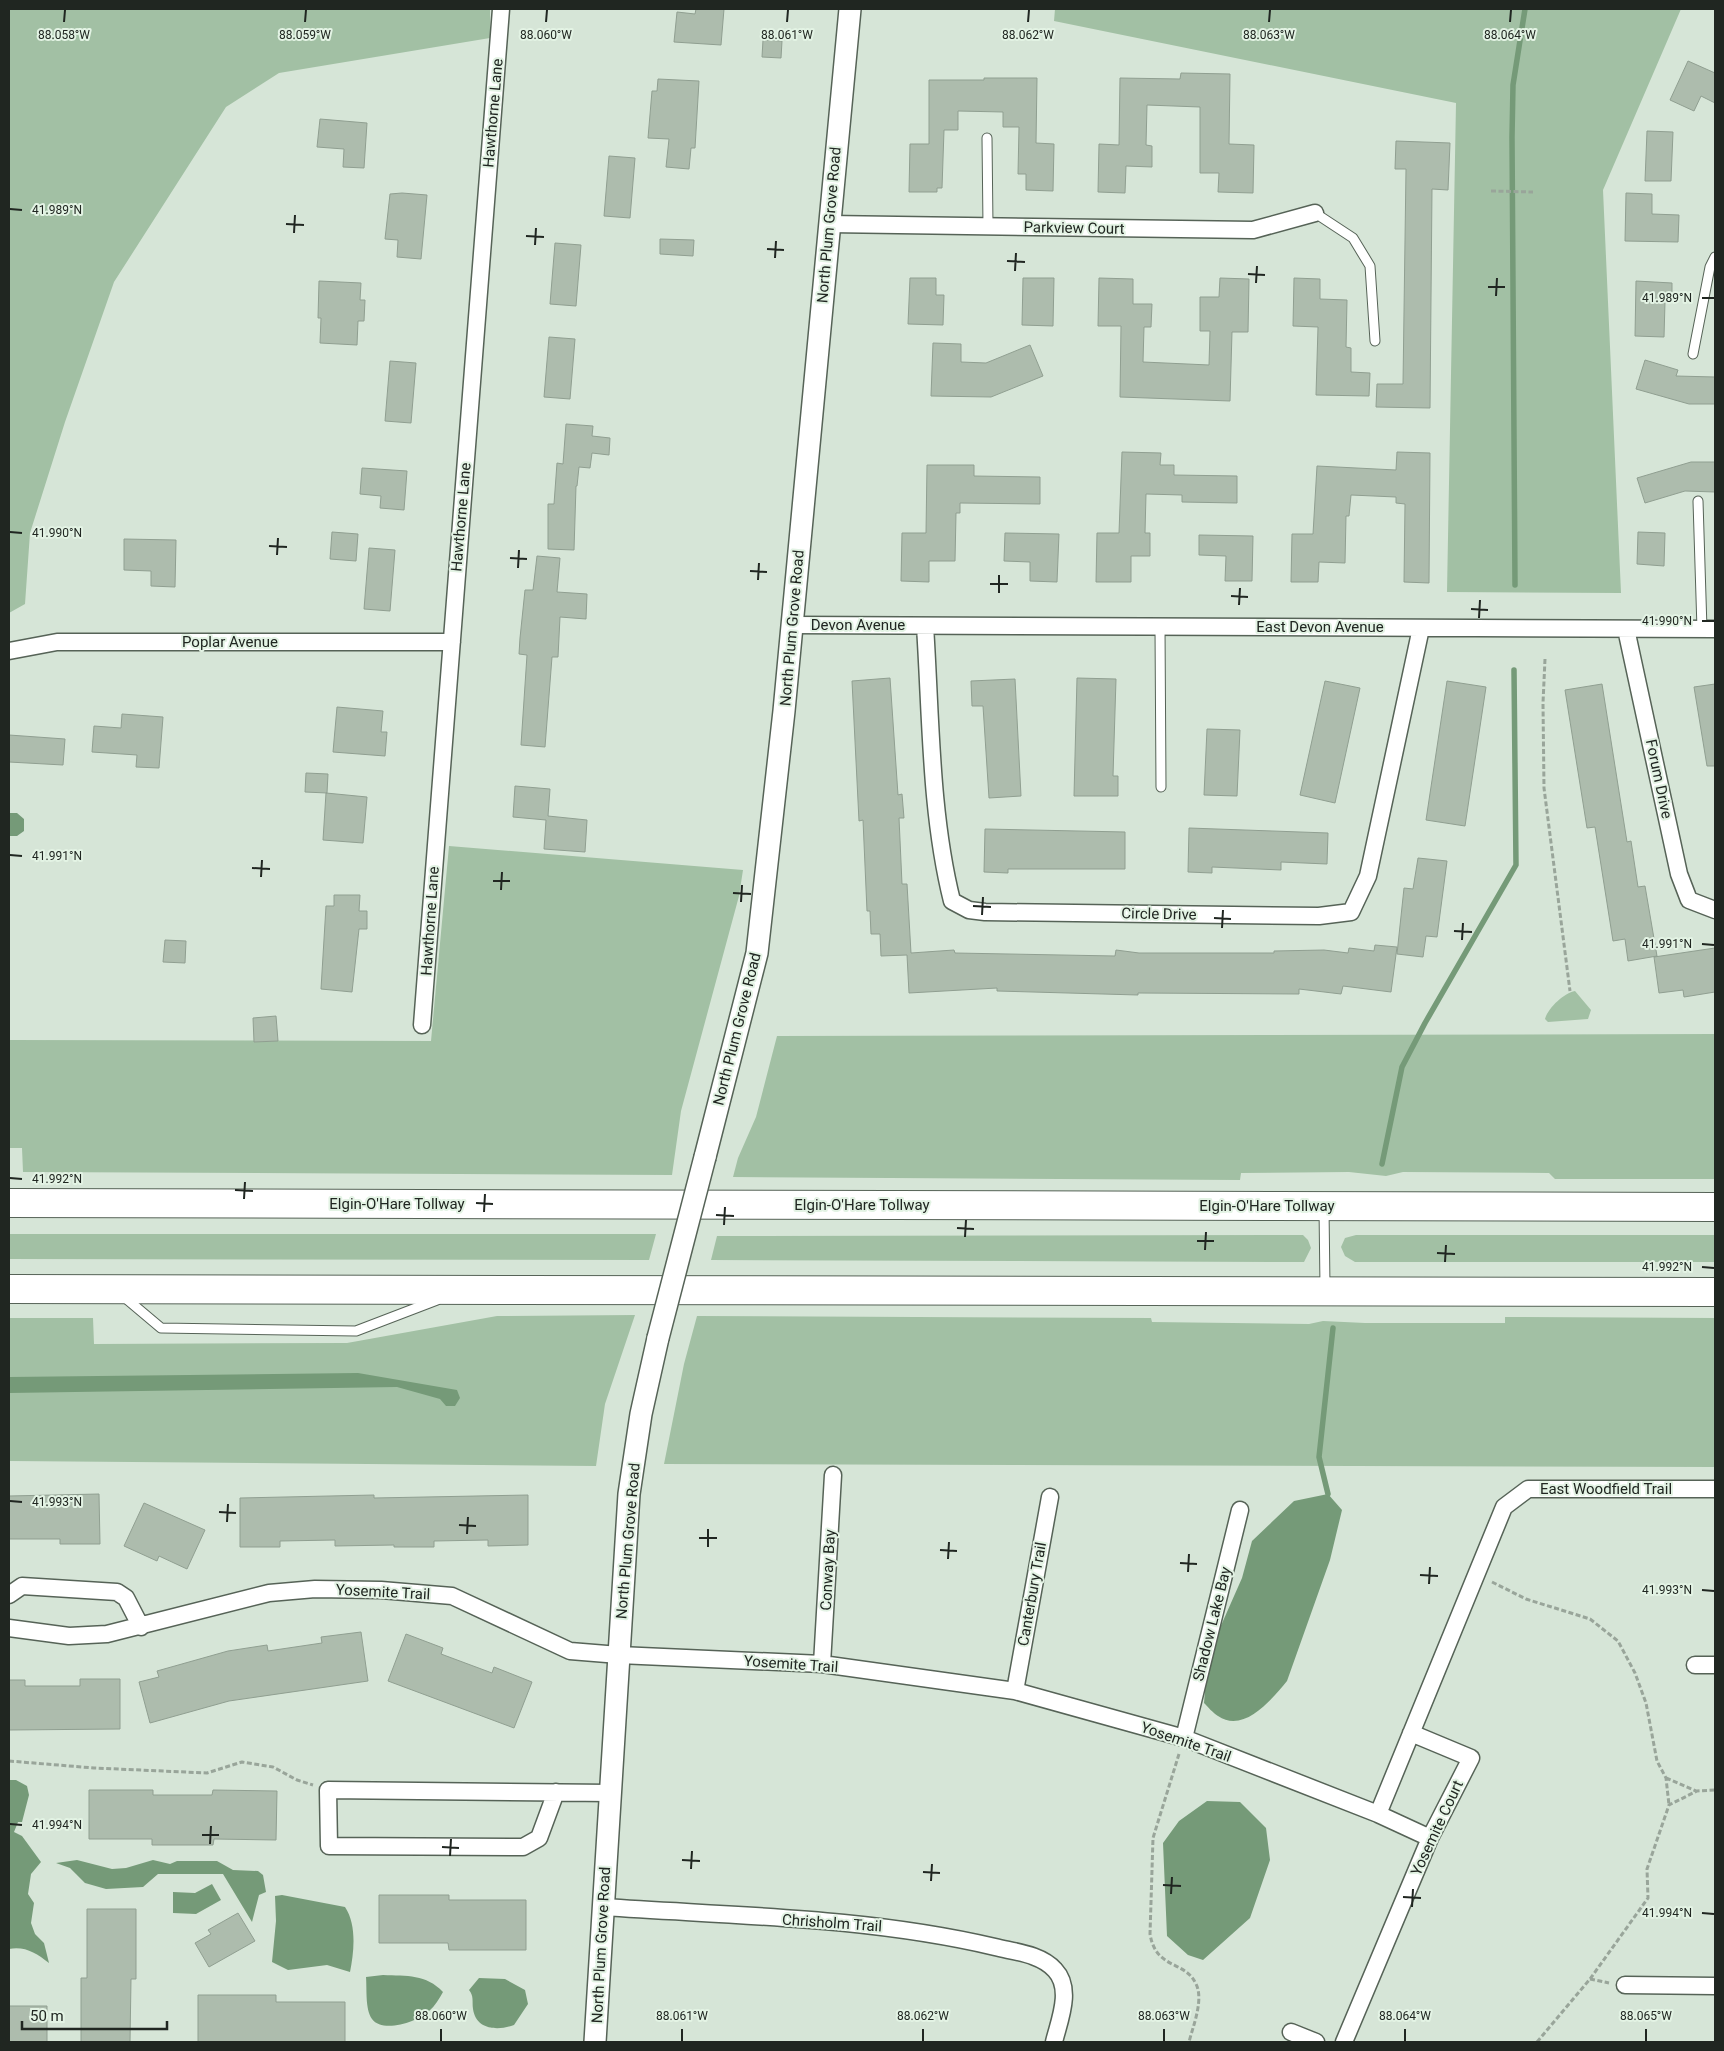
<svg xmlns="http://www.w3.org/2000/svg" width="1724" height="2051" font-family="Roboto,sans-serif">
<rect width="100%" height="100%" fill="#d6e5d7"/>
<!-- green -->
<path fill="#a2c0a4" d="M9,9h481v29l-211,35 -53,34 -112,175 -49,140 -35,111 -5,71 -16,9z
M1055,9h626l-78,181 18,403 -174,-1 9,-489 -402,-82z
M449,846l294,24 -4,26 -58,215 -9,64 -649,-3 -1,-24h-13v-108l422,1z
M1575,991l16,19 -3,9 -40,3 -3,-3c3,-11 19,-26 30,-28z
M1715,1034v145h-160l-6,-6 -146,-1 -17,4 -37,-4 -108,1 -1,7 -507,-3 5,-19 18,-41 21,-81z
M9,1234h647l-7,26 -640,-1z
M1303,1235l5,5 3,8 -7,14 -593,-2 6,-24z
M1356,1235h359v27h-360l-10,-6 -4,-9 4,-9z
M635,1315l-30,89 -9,62 -587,-5v-143h84l1,26 253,-1 150,-27z
M697,1316l454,2 1,4 157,2 14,-3 42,2h140v-6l210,1v149l-1051,-3 20,-100z"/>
<!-- water -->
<path fill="#759a78" d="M9,813h8l7,6v12l-7,5h-8z
M358,1373l99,17 3,8 -5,8h-9l-6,-7 -43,-12 -388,6v-16z
M1328,1494l14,16 -12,50 -43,121c-15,18 -43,53 -69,35 -5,-3 -10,-9 -14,-13l4,-48 34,-77 10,-37 42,-40z
M9,1780h7l11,6 2,9 -7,27h-4l-4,10 8,4 19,26 -10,12 -3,20 6,9 -3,20 4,11 9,9 5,20c-13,-10 -24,-17 -40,-14z
M1207,1801l33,1 26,26 4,32 -20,58 -47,42 -15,-5 -21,-19 -4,-93 16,-22z
M77,1860l35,9 14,-1 27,-8 17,4 7,-3h40l16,9 25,1 5,4 3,17 -7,3 -7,27 -29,-48h-65l-15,13 -37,2 -21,-6 -15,-15 -14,-5z
M212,1884l9,16 -25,14 -23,-1v-21l22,1z
M282,1895l63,12c12,18 9,45 5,65l-23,-7 -39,5 -16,-8 4,-41 -1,-25z
M383,1975c24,1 43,-1 60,17 -4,7 -8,14 -14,19 -10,10 -46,23 -57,8 -7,-10 -5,-30 -6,-42z
M479,1978l26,1 20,11 3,14 -14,21c-16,6 -38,5 -41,-16 -1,-8 1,-13 -4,-19z"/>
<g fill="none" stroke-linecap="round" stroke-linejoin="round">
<!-- stream -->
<path stroke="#759a78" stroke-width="5.5" d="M1515,585l-3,-448 1,-52 12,-76
M1382,1164l20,-97 23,-44 91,-158 -2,-195
M1328,1494l-9,-37 14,-129"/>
</g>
<!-- building -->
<path fill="#adbcad" stroke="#909f91" d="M696,9h28l-3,36 -47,-3 3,-30 18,2z
M763,40l19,1 -1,17 -19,-1z
M1688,61l27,12v30l-14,-7 -7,15 -24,-11z
M1181,73l49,1 -1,70 25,1 -1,48 -35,-1 1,-19h-19v-66l-53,-2 -1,40 6,1v21l-26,-1 -1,27 -27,-1 1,-48 20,1 1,-67 60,1z
M984,78h53l-1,65 18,1 -1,47 -27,-1v-16h-8l1,-47h-16v-15l-45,-1v19h-14l-2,58h-5v4h-28l1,-48h19v-64h55z
M658,79l41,2 -4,67h-4l-2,21 -23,-2 3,-28 -21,-1 4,-47h5z
M320,119l47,4 -3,45 -21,-1 1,-18 -27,-2z
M1647,131l26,1 -2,49h-26z
M1396,141l54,2 -2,47 -16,-1 -2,219 -54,-1 1,-23h26l3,-215h-11z
M609,156l26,2 -5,60 -26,-2z
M402,193l25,2 -6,64 -24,-2 1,-17 -13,-1 5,-45z
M1626,193l26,1v20l27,1 -1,27 -53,-1z
M660,239l34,1 -1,16 -33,-2z
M555,243l26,2 -5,61 -26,-2z
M910,278h26v17h8l-1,30 -35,-1z
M1023,278h31l-1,48 -31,-1z
M1099,278l34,1v25h19l-1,23h-7l-1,35 66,3 1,-34h-10v-34h19l1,-19 29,1 -1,53h-16l-2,69 -110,-4 1,-71h-23z
M1294,278l26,1v20l27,1 -1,47 5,1v24l19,1 -1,23 -53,-1 2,-68 -25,-1z
M319,281l42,2 -1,17h5l-1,21h-6l-1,24 -37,-2 1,-25h-3z
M1636,281l36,2v19h-7l-1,35 -29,-1z
M549,337l26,2 -5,60 -26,-2z
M933,343l28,1v18l25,1 44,-18 13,31 -52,21 -60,-1z
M1645,360l33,10 -2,6 39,1v27h-26l-53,-15z
M390,361l26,2 -5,60 -26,-2z
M566,424l27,2 -1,10 18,2 -1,17 -17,-2 -2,15 -11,-1 -2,19h-1l-2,64 -26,-1v-45h6l3,-41 6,1z
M1122,452l39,1 -1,12h14v10l63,1v27l-55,-1v-7l-36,-1 -1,39h5v23h-19v26h-35l1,-49h22z
M1397,452l33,1 -1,130 -25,-1 1,-78 -9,-1v-6l-45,-2 -2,21h-3l-1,47 -26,-1 -1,20h-27l1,-48h21l4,-68 79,4z
M1691,462h24v30l-30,-1 -40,12 -8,-25z
M927,465h47v11l66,1v27l-80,-1v10h-4l-1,48h-26v21l-28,-1 1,-48h24z
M362,468l45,3 -3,39 -24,-2 1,-12 -21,-2z
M332,532l26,2 -2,27 -26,-2z
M1638,532l27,1 -1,33 -27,-2z
M1005,533l54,1 -2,48 -27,-1v-19l-26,-1z
M1199,535l54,1 -1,45h-27l1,-25 -27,-1z
M124,539l52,1 -1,47 -24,-1v-15l-27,-1z
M369,548l26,2 -5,61 -26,-2z
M537,556l23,2 -3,34 30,2 -1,25 -26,-2 -2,40h-6l-7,90 -24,-2 6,-90 -8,-1 1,-16 5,-48h8z
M890,678l8,117 4,-1 2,24h-5l3,66h5l4,69 43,-3 1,3 160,3 1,-6 23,3h135v-2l50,-1 24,3 1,-5 25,3 1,-6 22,2 -6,45 -48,-6 -2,8 -42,-5v5l-161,-1v2l-141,-4v-3l-88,5 -2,-38 -26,1 -1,-22h-9l-1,-23h-3l-4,-91 -4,1 -7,-140z
M1077,678l39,1 -3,97h5v20h-44z
M1015,679l6,117 -32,2 -6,-92h-11l-1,-25z
M1325,681l35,7 -25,115 -35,-8z
M1447,681l39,6 -21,139 -39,-6z
M1602,684l25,158 4,-1 7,46 7,-1 12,70 -29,5 -3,-22 -12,2 -18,-114 -8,1 -22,-138z
M1715,684v82h-8l-13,-79z
M337,707l46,4 -2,21h6l-2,24 -52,-4z
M122,714l41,3 -4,51 -23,-1 1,-12 -45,-3 2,-26 27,2z
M1207,729l33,1 -3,66 -33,-1z
M9,735l56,4 -2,26 -54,-3z
M306,773l22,1 -1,19 -22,-1z
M515,786l35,3 -2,27 39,4 -2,32 -41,-3 2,-29 -33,-3z
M326,793l41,4 -4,46 -40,-3z
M1189,828l139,5 -1,31 -46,-2v8l-69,-3v6l-24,-1z
M985,829l140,3v37h-117v4l-24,-1z
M1418,858l29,3 -10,76 -11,-1 -3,21 -26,-3 7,-66 9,1z
M334,895h26l-1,16h8v18h-8l-7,63 -31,-3 5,-83h8z
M165,940l21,1 -1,22 -22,-1z
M1715,948v44l-31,5 -1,-7 -24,3 -5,-36z
M276,1016l2,25 -24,1 -1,-24z
M99,1494l1,50h-40v-5h-51v-43z
M374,1495v3l154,-3v50l-40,1v-6l-54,1v6h-40v-2l-59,1v-6l-55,1v6h-40v-49z
M144,1503l61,27 -18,39 -28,-13 -2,5 -33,-15z
M361,1632l7,49 -139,20 -79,22 -11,-41 20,-5 -2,-6 71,-20 39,-6 1,6 54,-8 -1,-6z
M406,1634l37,14 -2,6 51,19 2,-6 38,15 -18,46 -126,-47z
M80,1679h40v50l-111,1v-50h16v6h55z
M89,1790h64v5h59l1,-5 64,1 -1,49 -62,-1 -1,6h-61v-6h-63z
M379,1895h70v5h77v50h-77l-1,-7h-69z
M87,1909h49v70h-5l-1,63h-49v-64h6z
M238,1913l17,28 -46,26 -14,-24 16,-9 -3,-4z
M198,1995h78v7h69v40h-147z
M9,2006h38v36h-38z"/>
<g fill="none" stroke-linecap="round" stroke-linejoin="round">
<defs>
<path id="service" d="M987,138l1,88
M1315,213l38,25 17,28 5,75
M1693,354l17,-87 5,-10
M1698,501l4,128
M1160,627l1,160
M1324,1208l1,79
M123,1296l38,32 195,3 81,-31"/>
<path id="minor" d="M829,224l424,6 62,-17
M792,625l923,4
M925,626c6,91 5,187 27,275l17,9 16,2 334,4 32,-4 17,-36 53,-248
M1626,629l53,245 10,26 26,10
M9,651l48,-9h395
M422,1025l79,-1016
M9,1595l13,-9 95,6 9,6 15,29
M9,1628l60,8 38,-2 162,-41 46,-4 66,1 71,6 118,55 49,4 203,9 193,27 169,47 194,76 52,24
M822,1664l11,-189
M1695,1665h20
M1015,1691l35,-194
M1184,1738l56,-228
M556,1792l-17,46 -16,9 -194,-1 -1,-56 283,3
M1378,1814l126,-307 24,-18h187
M604,1907c130,9 264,10 391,40 20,5 46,7 60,23 18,19 4,51 -1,72
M1625,1985l90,1
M1291,2032l25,10
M1344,2042l86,-204 41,-80 -60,-25"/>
<path id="tertiary" d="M705,1157l52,-204 27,-242 66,-702
M595,2042l34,-548 12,-80 17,-76"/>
<path id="motorway" d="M9,1203l1706,4
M9,1289l1706,3"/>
</defs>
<!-- service casing -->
<use href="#service" stroke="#566357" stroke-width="11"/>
<!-- minor casing -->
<use href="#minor" stroke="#566357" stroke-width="19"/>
<!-- tertiary casing -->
<use href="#tertiary" stroke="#566357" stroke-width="24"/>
<!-- motorway casing -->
<use href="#motorway" stroke="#566357" stroke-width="30"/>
<!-- path -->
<path stroke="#99a59a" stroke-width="3" stroke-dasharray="5 2.5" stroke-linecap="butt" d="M1491,191l42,1
M1545,659l-2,44 1,85 26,203
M1492,1582l34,17 64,20 28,22 17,32 11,30 11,58 9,17 3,27
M1179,1754l-26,84 -3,96c6,36 35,26 46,50 8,16 -3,42 -7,58
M9,1761l85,7 113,5 35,-11 31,5 24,13 16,5
M1666,1778l30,13
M1590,1979l19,4
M1537,2042l53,-63 58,-81 -1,-29 22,-64 28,-14 18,-1"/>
<!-- service -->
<use href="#service" stroke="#fff" stroke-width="9"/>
<!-- minor -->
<use href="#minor" stroke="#fff" stroke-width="16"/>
<!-- tertiary -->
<use href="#tertiary" stroke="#fff" stroke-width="21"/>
<!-- motorway -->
<use href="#motorway" stroke="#fff" stroke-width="28"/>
<defs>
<path id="tertiary-bridge" d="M658,1338l47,-181"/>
</defs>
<!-- tertiary-bridge casing -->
<use href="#tertiary-bridge" stroke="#566357" stroke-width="24" stroke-linecap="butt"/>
<!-- tertiary-bridge -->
<use href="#tertiary-bridge" stroke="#fff" stroke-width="21"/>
</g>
<!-- ticks -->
<path fill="none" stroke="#202621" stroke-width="2" d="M64,22l1,-12M305,22l1,-12M546,22l1,-12M787,22l1,-12M1028,22l1,-12M1269,22l1,-12M1510,22l1,-12M10,209l12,1M286,224l18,1M294,233l1,-18M526,236l18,1M535,245l1,-17M767,249l17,1M775,258l1,-17M1007,261l18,1M1015,271l1,-18M1248,274l17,1M1256,283l1,-17M1488,287h17M1496,296l1,-18M1702,298h12M10,532l12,1M269,546l18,1M277,555l1,-17M510,558l17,1M518,568l1,-18M750,571l17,1M758,580l1,-17M990,584h18M999,593v-18M1231,596l17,1M1239,605l1,-17M1471,609l17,1M1479,618l1,-18M1702,621h12M10,855l12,1M252,868l18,1M261,877l1,-17M493,881h17M501,890l1,-18M733,893l18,1M741,902l1,-17M973,906l18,1M982,915l1,-18M1214,918l17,1M1222,928l1,-18M1454,931l18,1M1462,940l1,-17M1702,944l12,1M10,1178l12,1M235,1190l18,1M244,1199l1,-17M476,1203l17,1M484,1212l1,-18M716,1215l18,1M724,1225l1,-18M957,1228l17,1M965,1237l1,-17M1197,1241h17M1205,1250l1,-18M1437,1253l18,1M1445,1262l1,-17M1702,1267l12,1M10,1501l12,1M219,1512l17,1M227,1522l1,-18M459,1525l17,1M467,1534l1,-17M699,1538h18M708,1547v-18M940,1550l17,1M948,1559l1,-17M1180,1563l17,1M1188,1572l1,-18M1420,1575l18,1M1429,1584l1,-17M1702,1590l12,1M10,1824l12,1M202,1835h17M210,1844l1,-18M442,1847l17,1M450,1856l1,-17M682,1860l18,1M691,1869l1,-18M923,1872l17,1M931,1881l1,-17M1163,1885l18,1M1171,1894l1,-17M1403,1897l18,1M1412,1907l1,-18M1702,1913l12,1M441,2041v-12M682,2041v-12M923,2041v-12M1164,2041v-12M1405,2041v-12M1646,2041v-12"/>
<g text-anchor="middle" stroke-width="4" stroke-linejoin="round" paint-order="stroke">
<!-- street labels -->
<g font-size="15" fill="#202621" stroke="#e3f3e4">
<text transform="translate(493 113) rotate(-85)" y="5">Hawthorne Lane</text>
<text transform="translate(829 225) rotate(-85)" y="5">North Plum Grove Road</text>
<text transform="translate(1074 228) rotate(1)" y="5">Parkview Court</text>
<text transform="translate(461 517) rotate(-85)" y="5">Hawthorne Lane</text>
<text x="858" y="630">Devon Avenue</text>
<text x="1320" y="632">East Devon Avenue</text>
<text transform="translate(792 628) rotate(-85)" y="5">North Plum Grove Road</text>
<text x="230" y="647">Poplar Avenue</text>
<text transform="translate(1659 779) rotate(78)" y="5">Forum Drive</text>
<text transform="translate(1159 914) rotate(1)" y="5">Circle Drive</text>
<text transform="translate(430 921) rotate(-86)" y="5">Hawthorne Lane</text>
<text transform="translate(737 1029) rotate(-76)" y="5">North Plum Grove Road</text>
<text x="397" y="1209">Elgin-O'Hare Tollway</text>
<text x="862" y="1210">Elgin-O'Hare Tollway</text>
<text x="1267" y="1211">Elgin-O'Hare Tollway</text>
<text x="1606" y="1494">East Woodfield Trail</text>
<text transform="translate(628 1541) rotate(-85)" y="5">North Plum Grove Road</text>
<text transform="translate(828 1570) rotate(-87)" y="5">Conway Bay</text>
<text transform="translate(383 1592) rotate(3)" y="5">Yosemite Trail</text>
<text transform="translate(1032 1594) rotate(-80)" y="5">Canterbury Trail</text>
<text transform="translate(1212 1624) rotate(-76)" y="5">Shadow Lake Bay</text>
<text transform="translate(791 1664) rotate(4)" y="5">Yosemite Trail</text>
<text transform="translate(1186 1742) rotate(19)" y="5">Yosemite Trail</text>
<text transform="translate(1437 1828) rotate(-65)" y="5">Yosemite Court</text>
<text transform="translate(832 1923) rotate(4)" y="5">Chrisholm Trail</text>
<text transform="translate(601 1945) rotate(-87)" y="5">North Plum Grove Road</text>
</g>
</g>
<g font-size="12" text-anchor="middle" fill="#202621" stroke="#e3f3e4" stroke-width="4" stroke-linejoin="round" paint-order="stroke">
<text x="64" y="39">88.058°W</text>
<text x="305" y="39">88.059°W</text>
<text x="546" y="39">88.060°W</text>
<text x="787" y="39">88.061°W</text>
<text x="1028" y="39">88.062°W</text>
<text x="1269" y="39">88.063°W</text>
<text x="1510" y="39">88.064°W</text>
<text x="57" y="214">41.989°N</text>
<text x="1667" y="302">41.989°N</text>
<text x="57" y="537">41.990°N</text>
<text x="1667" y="625">41.990°N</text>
<text x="57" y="860">41.991°N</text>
<text x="1667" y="948">41.991°N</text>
<text x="57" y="1183">41.992°N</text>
<text x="1667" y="1271">41.992°N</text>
<text x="57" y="1506">41.993°N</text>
<text x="1667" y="1594">41.993°N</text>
<text x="57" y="1829">41.994°N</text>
<text x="1667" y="1917">41.994°N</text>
<text x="441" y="2020">88.060°W</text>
<text x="682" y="2020">88.061°W</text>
<text x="923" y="2020">88.062°W</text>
<text x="1164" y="2020">88.063°W</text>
<text x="1405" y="2020">88.064°W</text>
<text x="1646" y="2020">88.065°W</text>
</g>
<!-- border -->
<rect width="1724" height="2051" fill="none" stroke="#202621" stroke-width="20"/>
<!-- scale -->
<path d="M22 2021v8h145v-8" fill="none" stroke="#202621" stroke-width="2.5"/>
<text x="30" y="2021" font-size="15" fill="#202621" stroke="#e3f3e4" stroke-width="4" paint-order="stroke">50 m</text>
</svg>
